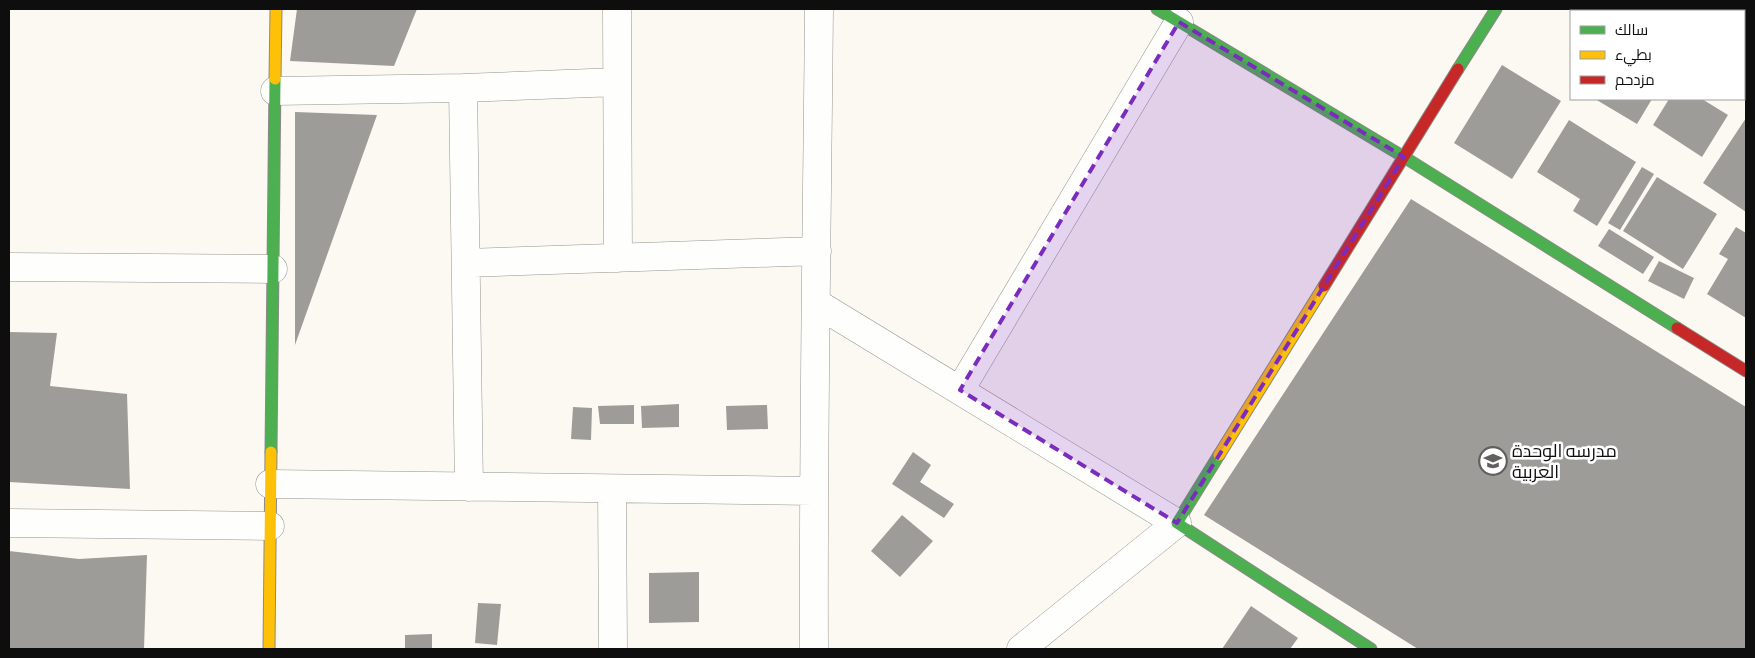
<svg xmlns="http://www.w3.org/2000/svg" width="1755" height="658" font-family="'Crimson Pro',Cairo,serif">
<rect width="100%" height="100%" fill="#fbf9f2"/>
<!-- building -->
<path fill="#9e9c98" d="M297,9h120l-23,57 -104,-5z
M1502,65l59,36 -49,78 -58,-36z
M1595,99h57l-15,25z
M1669,99h33l26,16 -26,42 -49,-32z
M295,112l82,3 -82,230z
M1746,118v94l-43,-29z
M1569,120l67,42 -39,64 -24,-15 7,-12 -43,-27z
M1642,167l12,7 -34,56 -12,-7z
M1657,177l60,37 -34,55 -60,-38z
M1411,199l335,208v242h-328l-214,-134z
M1736,227l10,6v85l-39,-24 21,-35 -9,-5z
M1609,229l45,28 -11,17 -45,-28z
M1659,261l35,17 -10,21 -36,-18z
M9,332l48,1 -7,53 77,8 3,95 -121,-7z
M679,404v23l-37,1 -1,-22z
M634,405v19h-34l-2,-18z
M767,405l1,24 -41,1 -1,-24z
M573,407l19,1 -1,32 -20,-1z
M913,452l18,13 -11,17 34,22 -10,14 -52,-34z
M902,515l31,26 -33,36 -29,-26z
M9,551l70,8 68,-4 -3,94 -135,-1z
M699,572v50l-50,1v-50z
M478,603l23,1 -4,41 -22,-2z
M1251,606l47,32 -8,11h-68z
M432,634v15h-27v-14z"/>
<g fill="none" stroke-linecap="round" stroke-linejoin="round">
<defs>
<path id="street" d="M617,9l1,249
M1652,9l4,2
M1744,69l2,2
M463,88l6,399
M275,91l188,-3 154,-6
M466,263l351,-12
M9,267l264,2
M816,303l361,220 -156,126
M960,390l219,-368
M270,484l543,7
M612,489l1,160
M9,523l261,3
M814,649c-1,-213 3,-427 5,-640"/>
<path id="fast" d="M1157,9l247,148 273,171
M1458,69l38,-60
M271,452l4,-373
M1219,455l-42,68 194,126"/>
<path id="slow" d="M275,79l1,-70
M1219,455l105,-169
M269,649l2,-197"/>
<path id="jam" d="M1324,286l134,-217
M1677,328l69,43"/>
</defs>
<!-- street casing -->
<use href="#street" stroke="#959491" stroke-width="29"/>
<!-- fast casing -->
<use href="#fast" stroke="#8b8a87" stroke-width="13"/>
<!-- slow casing -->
<use href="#slow" stroke="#8b8a87" stroke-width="13"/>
<!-- jam casing -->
<use href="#jam" stroke="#8b8a87" stroke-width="13"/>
<!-- street -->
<use href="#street" stroke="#fefefd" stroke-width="28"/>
<!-- fast -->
<use href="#fast" stroke="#4caf50" stroke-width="11"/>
<!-- slow -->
<use href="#slow" stroke="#ffc107" stroke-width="11"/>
<!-- jam -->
<use href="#jam" stroke="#c62828" stroke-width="11"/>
</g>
<!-- marked area -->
<path fill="#7b2cbf" fill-opacity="0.2" stroke="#7b2cbf" stroke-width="4" stroke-dasharray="10 6" stroke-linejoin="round" d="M1179,22l225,135 -227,366 -217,-133z"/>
<!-- icons -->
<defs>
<symbol id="school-ring" viewBox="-11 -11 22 22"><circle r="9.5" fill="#fff" stroke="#61605e" stroke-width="1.5"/><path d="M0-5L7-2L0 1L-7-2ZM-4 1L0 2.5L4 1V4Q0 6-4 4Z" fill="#61605e"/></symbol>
</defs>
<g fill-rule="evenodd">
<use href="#school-ring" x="1477" y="445" width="32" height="32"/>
</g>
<g text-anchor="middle" stroke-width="5" stroke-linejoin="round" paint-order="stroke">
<!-- poi labels -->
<g font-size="18" fill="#0e0e0e" stroke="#fff" text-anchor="start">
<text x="1512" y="457">مدرسه الوحدة<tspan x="1512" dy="21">العربية</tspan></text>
</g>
</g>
<!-- border -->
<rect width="1755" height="658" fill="none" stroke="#0e0e0e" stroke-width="20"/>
<!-- legend -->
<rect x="1570" y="10" width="175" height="90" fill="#ffffff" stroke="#9f9f9f"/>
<rect x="1580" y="26" width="25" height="8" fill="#4caf50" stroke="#9f9f9f"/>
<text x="1615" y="35" font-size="15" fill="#0e0e0e">سالك</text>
<rect x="1580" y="51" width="25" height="8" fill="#ffc107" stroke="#9f9f9f"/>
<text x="1615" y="60" font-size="15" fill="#0e0e0e">بطيء</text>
<rect x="1580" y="76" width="25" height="8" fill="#c62828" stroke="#9f9f9f"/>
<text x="1615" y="85" font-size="15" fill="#0e0e0e">مزدحم</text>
</svg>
